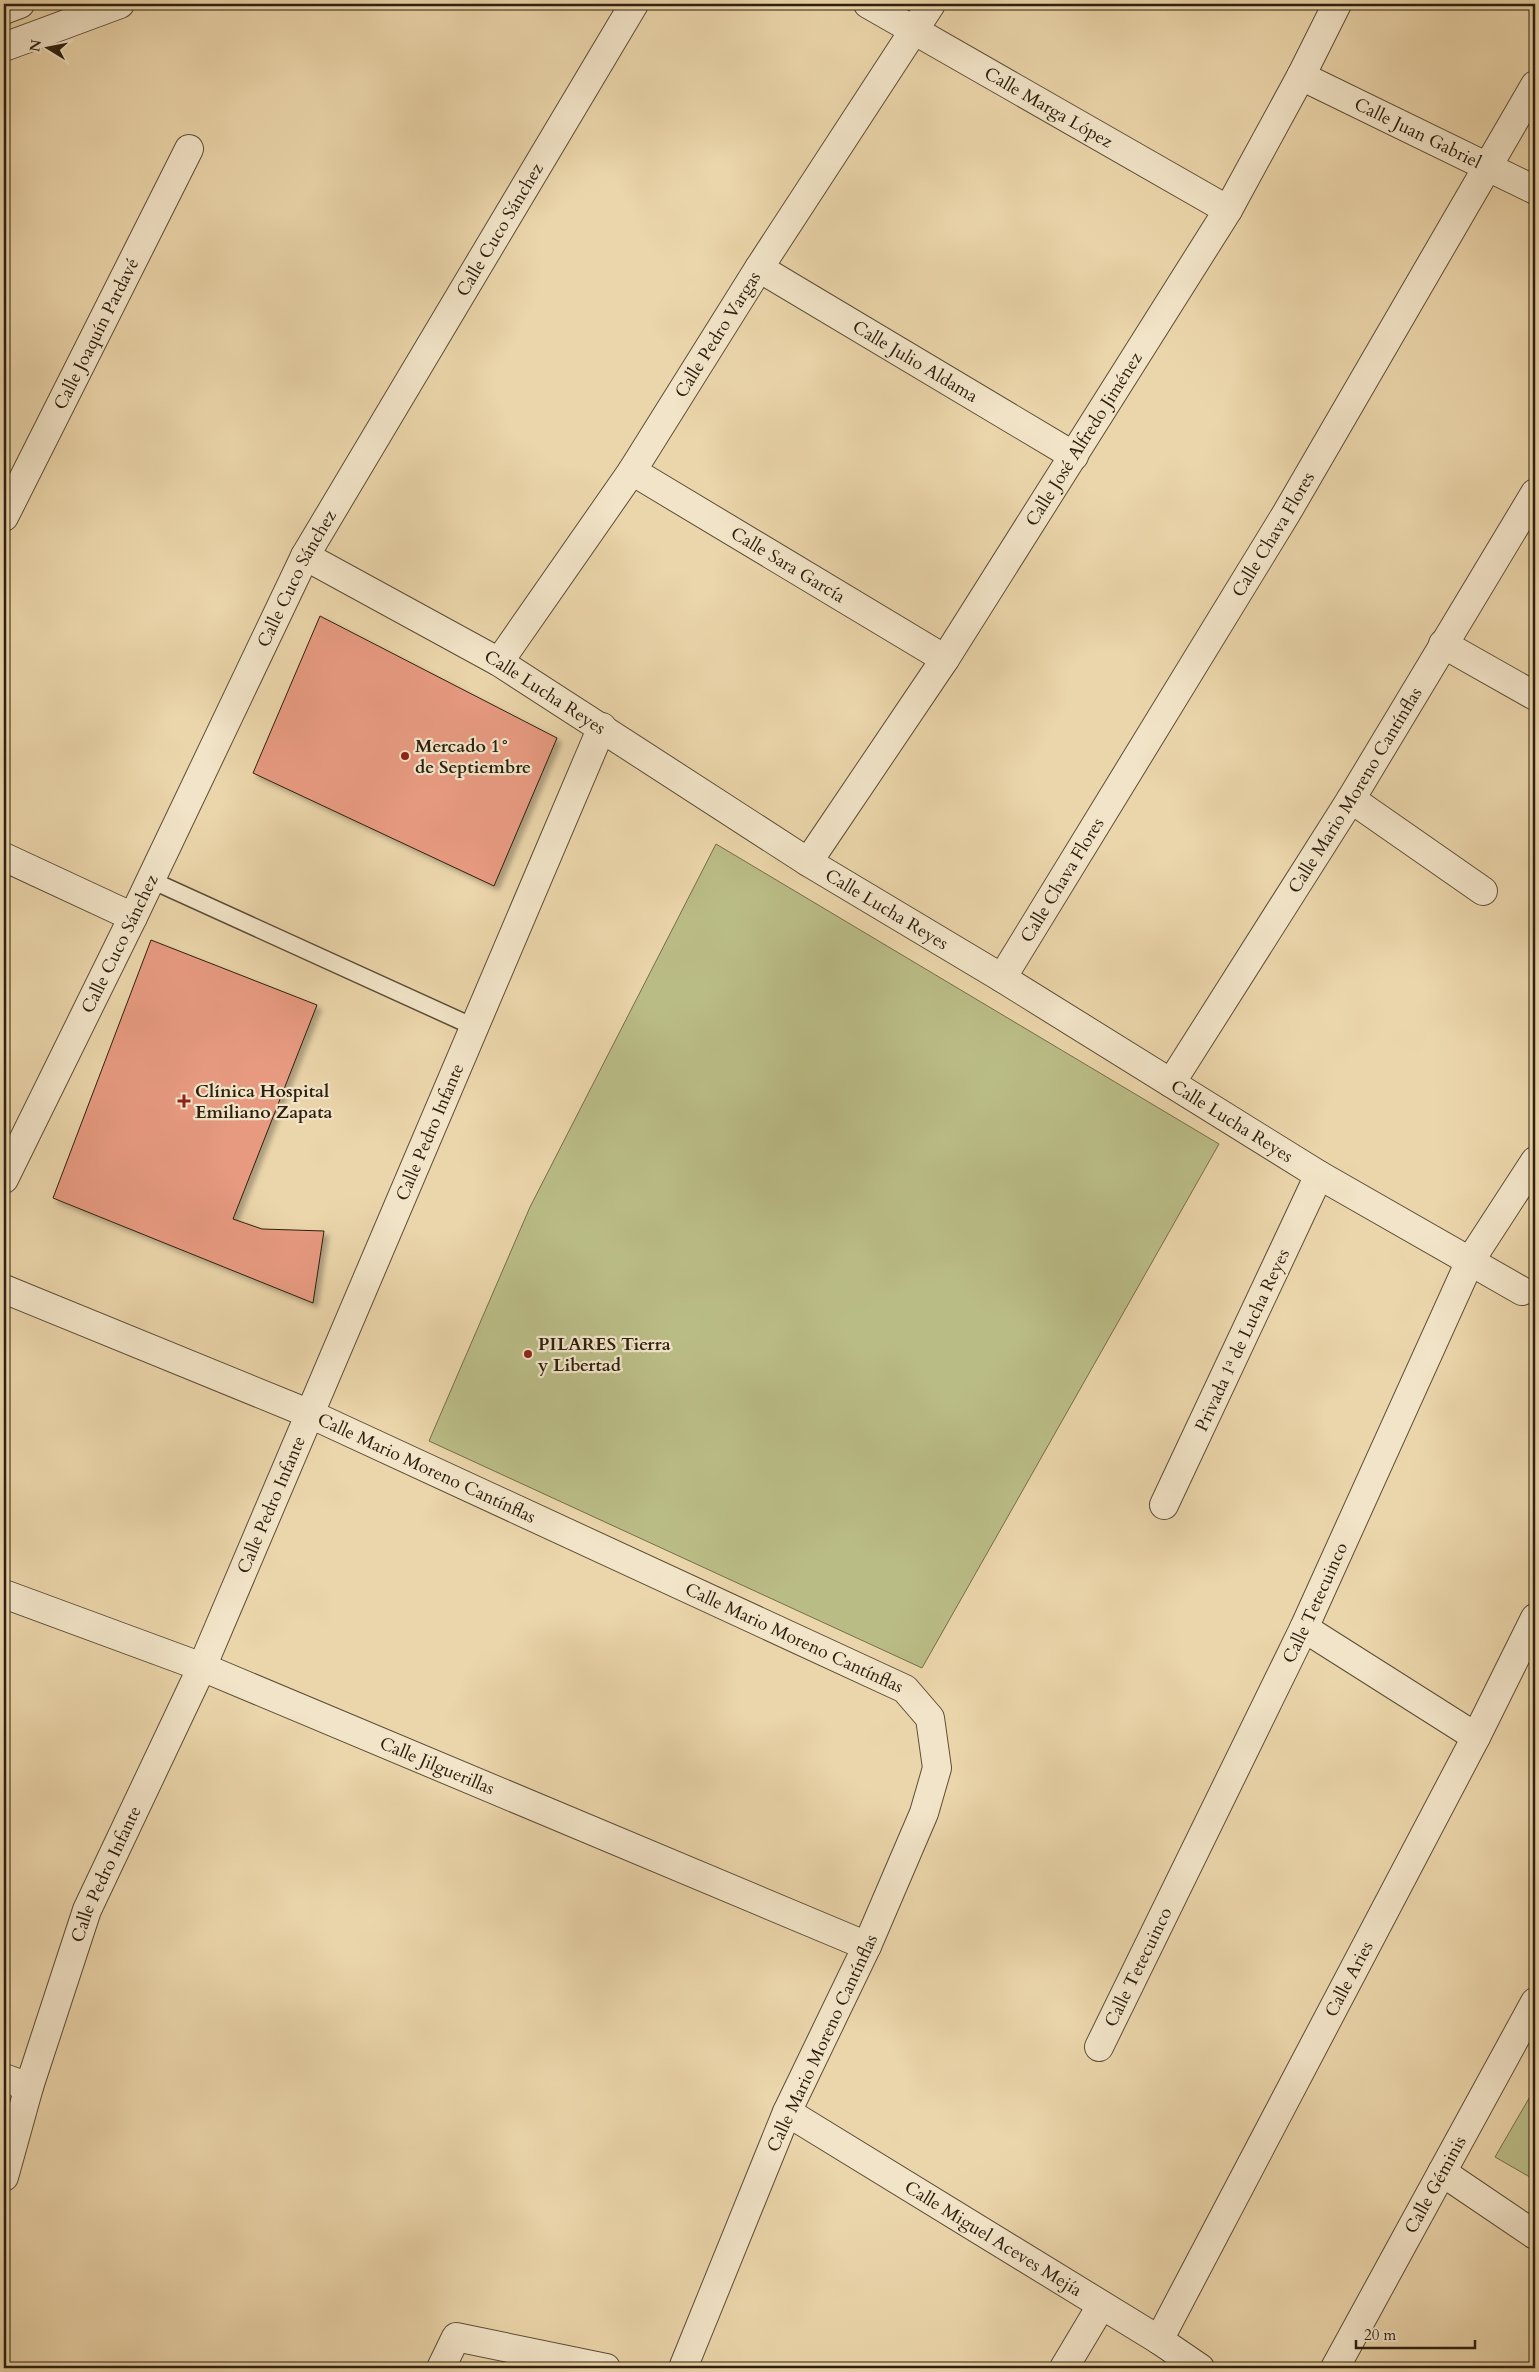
<svg xmlns="http://www.w3.org/2000/svg" width="1539" height="2372" font-family="Cardo,serif">
<defs>
<filter id="shadow"><feDropShadow dx="4.5" dy="4.5" stdDeviation="2.5" flood-color="#0004"/></filter>
</defs>
<rect width="100%" height="100%" fill="#ebd5aa"/>
<filter id="stains"><feTurbulence type="fractalNoise" baseFrequency=".004" numOctaves="4"/><feColorMatrix values="0 0 0 0 .2 0 0 0 0 .09 0 0 0 0 .02 0 0 0 .5 -.17"/></filter>
<radialGradient id="worn" r=".72"><stop offset=".6" stop-color="#630" stop-opacity="0"/><stop offset="1" stop-color="#630" stop-opacity=".3"/></radialGradient>
<!-- green -->
<path fill="#babc86" stroke="#746e4a" d="M716,844l503,300 -297,524 -493,-227 101,-234z
M1535,2088v92l-40,-23z"/>
<!-- building -->
<path fill="#e79a80" stroke="#2d200f" filter="url(#shadow)" d="M320,616l237,122 -63,148 -241,-113z
M151,940l166,65 -84,214 29,10 62,2 -11,72 -260,-105z"/>
<g fill="none" stroke-linecap="round" stroke-linejoin="round">
<defs>
<path id="service" d="M151,880l323,147"/>
<g id="minor">
<path id="s1" d="M868,4l360,206"/>
<path d="M4,10l16,-6"/>
<path d="M4,47l116,-43"/>
<path id="s2" d="M1301,76l234,114"/>
<path id="s3" d="M759,268l315,188"/>
<path id="s4" d="M632,471l313,188"/>
<path id="s5" d="M4,517l185,-368"/>
<path id="s6" d="M305,556l194,106 309,200 194,116 317,197 203,116"/>
<path d="M1443,644l92,52"/>
<path id="s7" d="M499,662l133,-191 127,-203 172,-264"/>
<path d="M1351,799l132,92"/>
<path d="M4,857l129,60"/>
<path id="s8" d="M808,862l137,-203 283,-449 73,-134 36,-72"/>
<path id="s9" d="M1002,978l284,-464 249,-429"/>
<path id="s10" d="M1171,1083l180,-284 184,-306"/>
<path id="s11" d="M4,1179l129,-262 172,-361 329,-552"/>
<path id="s12" d="M4,1289l306,125 595,275 25,29 7,50 -13,45 -57,133 -80,166 -104,256"/>
<path d="M1164,1505l155,-330"/>
<path id="s13" d="M4,1594l198,73 665,279"/>
<path d="M1304,1628l172,109"/>
<path id="s14" d="M1099,2047l205,-419 166,-367 65,-100"/>
<path d="M4,2078l25,9"/>
<path id="s15" d="M787,2112l372,228 41,28"/>
<path d="M1442,2172l93,63"/>
<path id="s16" d="M4,2177l25,-90 58,-177 115,-243 400,-940"/>
<path id="s17" d="M1159,2340l317,-603 59,-119"/>
<path d="M441,2368l15,-31 150,31"/>
<path d="M1064,2368l37,-62"/>
<path id="s18" d="M1335,2368l200,-366"/>
</g>
</defs>
<!-- service casing -->
<use href="#service" stroke="#5c4d36" stroke-width="19"/>
<!-- minor casing -->
<use href="#minor" stroke="#5c4d36" stroke-width="30"/>
<!-- service -->
<use href="#service" stroke="#f2e4c8" stroke-width="16"/>
<!-- minor -->
<use href="#minor" stroke="#f2e4c8" stroke-width="28"/>
</g>
<!-- markers -->
<g fill="#8f2418" stroke="#f2e4c8" stroke-width="2">
<circle cx="405" cy="756" r="5"/>
<path d="M181.5 1093.5h5v5h5v5h-5v5h-5v-5h-5v-5h5z"/>
<circle cx="528" cy="1354" r="5"/>
</g>
<g text-anchor="middle" stroke-width="4.5" stroke-linejoin="round" paint-order="stroke">
<!-- street labels -->
<g font-size="18" fill="#2d200f" stroke="#f2e4c8">
<text dy="6" stroke="none"><textPath href="#s1" startOffset="208">Calle Marga López</textPath></text>
<text dy="6" stroke="none"><textPath href="#s2" startOffset="130">Calle Juan Gabriel</textPath></text>
<text dy="6" stroke="none"><textPath href="#s11" startOffset="1072">Calle Cuco Sánchez</textPath></text>
<text dy="6" stroke="none"><textPath href="#s5" startOffset="205">Calle Joaquín Pardavé</textPath></text>
<text dy="6" stroke="none"><textPath href="#s7" startOffset="394">Calle Pedro Vargas</textPath></text>
<text dy="6" stroke="none"><textPath href="#s3" startOffset="182">Calle Julio Aldama</textPath></text>
<text dy="6" stroke="none"><textPath href="#s8" startOffset="505">Calle José Alfredo Jiménez</textPath></text>
<text dy="6" stroke="none"><textPath href="#s9" startOffset="520">Calle Chava Flores</textPath></text>
<text dy="6" stroke="none"><textPath href="#s4" startOffset="182">Calle Sara García</textPath></text>
<text dy="6" stroke="none"><textPath href="#s11" startOffset="668">Calle Cuco Sánchez</textPath></text>
<text dy="6" stroke="none"><textPath href="#s6" startOffset="276">Calle Lucha Reyes</textPath></text>
<text dy="6" stroke="none"><textPath href="#s10" startOffset="346">Calle Mario Moreno Cantínflas</textPath></text>
<text dy="6" stroke="none"><textPath href="#s9" startOffset="115">Calle Chava Flores</textPath></text>
<text dy="6" stroke="none"><textPath href="#s6" startOffset="681">Calle Lucha Reyes</textPath></text>
<text dy="6" stroke="none"><textPath href="#s11" startOffset="262">Calle Cuco Sánchez</textPath></text>
<text dy="6" stroke="none"><textPath href="#s6" startOffset="1086">Calle Lucha Reyes</textPath></text>
<text dy="6" stroke="none"><textPath href="#s16" startOffset="1130">Calle Pedro Infante</textPath></text>
<text transform="translate(1242 1340) rotate(-65)" y="6">Privada 1ª de Lucha Reyes</text>
<text dy="6" stroke="none"><textPath href="#s12" startOffset="459">Calle Mario Moreno Cantínflas</textPath></text>
<text dy="6" stroke="none"><textPath href="#s16" startOffset="725">Calle Pedro Infante</textPath></text>
<text dy="6" stroke="none"><textPath href="#s14" startOffset="494">Calle Tetecuinco</textPath></text>
<text dy="6" stroke="none"><textPath href="#s12" startOffset="864">Calle Mario Moreno Cantínflas</textPath></text>
<text dy="6" stroke="none"><textPath href="#s13" startOffset="466">Calle Jilguerillas</textPath></text>
<text dy="6" stroke="none"><textPath href="#s16" startOffset="320">Calle Pedro Infante</textPath></text>
<text dy="6" stroke="none"><textPath href="#s14" startOffset="89">Calle Tetecuinco</textPath></text>
<text dy="6" stroke="none"><textPath href="#s17" startOffset="408">Calle Aries</textPath></text>
<text transform="translate(822 2043) rotate(-65)" y="6">Calle Mario Moreno Cantínflas</text>
<text dy="6" stroke="none"><textPath href="#s18" startOffset="209">Calle Géminis</textPath></text>
<text dy="6" stroke="none"><textPath href="#s15" startOffset="242">Calle Miguel Aceves Mejía</textPath></text>
</g>
<!-- poi labels -->
<g font-size="18" font-weight="bold" fill="#2d200f" stroke="#f2e4c8" text-anchor="start">
<text x="415" y="752">Mercado 1°<tspan x="415" dy="21">de Septiembre</tspan></text>
<text x="195" y="1097">Clínica Hospital<tspan x="195" dy="21">Emiliano Zapata</tspan></text>
<text x="538" y="1350">PILARES Tierra<tspan x="538" dy="21">y Libertad</tspan></text>
</g>
</g>
<!-- margin -->
<rect width="1539" height="2372" fill="none" stroke="#ebd5aa" stroke-width="20"/>
<rect x="5" y="5" width="1529" height="2362" fill="none" stroke="#2d200f" stroke-width="2.5"/>
<rect x="10" y="10" width="1519" height="2352" fill="none" stroke="#2d200f"/>
<!-- north arrow -->
<g transform="translate(48 48) rotate(280)" stroke="#f2e4c8" stroke-width="4" paint-order="stroke">
<path d="M0-4L9 19L0 12L-9 19Z" fill="#2d200f"/>
<text y="-8" font-size="14" font-weight="bold" text-anchor="middle" fill="#2d200f">N</text>
</g>
<!-- scale -->
<path d="M1356 2340v8h119v-8" fill="none" stroke="#2d200f" stroke-width="2.5"/>
<text x="1364" y="2340" font-size="15" fill="#2d200f" stroke="#f2e4c8" stroke-width="4" paint-order="stroke">20 m</text>
<rect width="100%" height="100%" filter="url(#stains)"/>
<rect width="100%" height="100%" fill="url(#worn)"/>
</svg>
